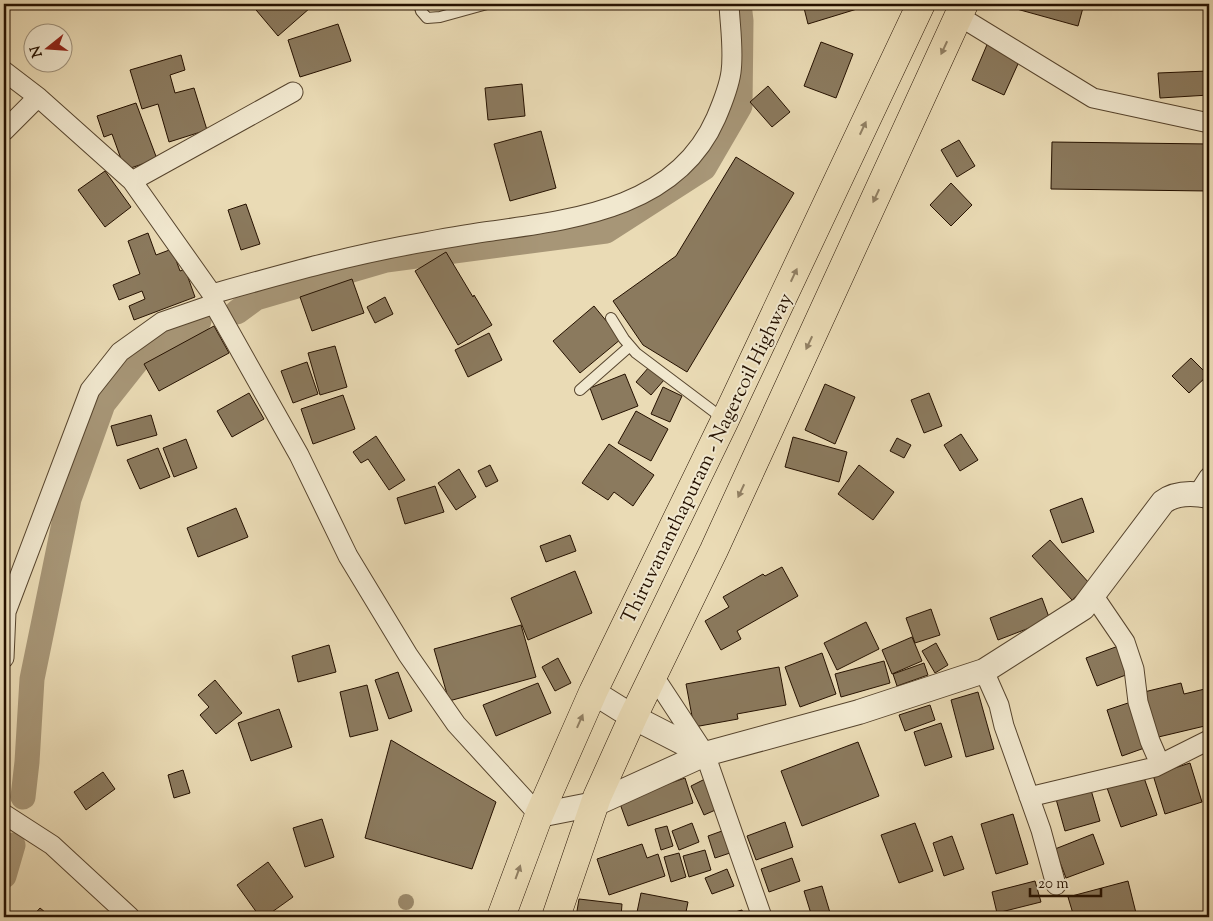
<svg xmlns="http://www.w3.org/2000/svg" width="1213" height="921" font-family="'Sorts Mill Goudy',serif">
<rect width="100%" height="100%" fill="#eadbb5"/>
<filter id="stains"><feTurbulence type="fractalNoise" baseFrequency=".004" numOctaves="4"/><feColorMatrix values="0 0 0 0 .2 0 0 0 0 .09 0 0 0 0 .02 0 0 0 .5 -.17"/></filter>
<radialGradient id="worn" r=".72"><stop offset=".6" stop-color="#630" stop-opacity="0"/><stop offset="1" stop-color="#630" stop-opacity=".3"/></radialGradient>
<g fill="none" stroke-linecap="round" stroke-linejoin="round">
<!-- canal -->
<path stroke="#a79677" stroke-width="25" d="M237,312l19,-14 130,-38 220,-29 98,-63 36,-62 1,-85 -2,-17
M23,797l4,-35 5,-83 37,-180 34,-95 38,-48 58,-35
M4,876l9,-31"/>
</g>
<!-- building -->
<path fill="#8b7a5e" stroke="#251100" d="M251,4h55l4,4 -32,28z
M803,4h56l-2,5 -49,15z
M1014,4h70l-6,22 -65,-18z
M338,24l13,37 -51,16 -12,-37z
M989,40l33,15 -18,40 -32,-15z
M821,42l32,12 -17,44 -32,-12z
M1206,46h3v49l-49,3 -2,-25 50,-2z
M181,55l4,15 -15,5 5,18 19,-5 13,42 -38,12 -11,-38 -16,5 -12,-39z
M522,84l3,32 -37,4 -3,-32z
M768,86l22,26 -18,15 -22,-25z
M136,103l21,56 -32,11 -13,-36 -8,3 -7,-21z
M541,131l15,57 -46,13 -16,-57z
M959,140l16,26 -18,11 -16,-27z
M1052,142l157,2v47l-158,-2z
M736,157l58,36 -107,179 -44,-27 -30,-44 63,-45z
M105,171l26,36 -26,20 -27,-37z
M951,183l21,22 -21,21 -21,-21z
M246,204l14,40 -19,6 -13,-40z
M148,233l8,22 16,-6 8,22 5,-2 10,28 -61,23 -5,-14 16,-7 -3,-8 -23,9 -6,-15 27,-11 -12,-33z
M446,252l27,45 1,-2 18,30 -34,20 -43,-74z
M352,279l12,34 -52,18 -12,-34z
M385,297l8,17 -18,9 -8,-16z
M594,306l27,33 -41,34 -27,-32z
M214,326l15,27 -70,38 -15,-27z
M489,333l13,27 -34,17 -13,-27z
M335,346l12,41 -27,8 -12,-42z
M1191,358l17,17 -19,18 -17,-17z
M307,362l11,32 -25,9 -12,-32z
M649,367l15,13 -13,15 -15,-13z
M625,374l13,32 -36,14 -12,-32z
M825,384l30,13 -20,47 -30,-14z
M663,387l19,9 -12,26 -19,-8z
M249,393l15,26 -32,18 -15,-26z
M929,393l13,33 -18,7 -13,-33z
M343,395l12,34 -42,15 -12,-35z
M636,411l32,18 -17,32 -33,-18z
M151,415l6,20 -40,11 -6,-20z
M961,434l17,26 -18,11 -16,-26z
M376,436l29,44 -16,10 -21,-31 -7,4 -8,-11z
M793,437l54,15 -8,30 -54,-15z
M897,438l14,7 -7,13 -14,-7z
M186,439l11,29 -23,9 -11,-29z
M609,444l45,31 -21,31 -19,-14 -6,8 -26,-17z
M158,448l12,29 -30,12 -13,-29z
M490,465l8,16 -12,6 -8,-16z
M859,465l35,27 -21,28 -35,-26z
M459,469l17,28 -20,13 -18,-27z
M435,486l9,26 -39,12 -8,-26z
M1082,498l12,34 -32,11 -12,-33z
M236,508l12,29 -50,20 -11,-29z
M570,535l6,16 -30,11 -6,-16z
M1050,540l40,44 -18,16 -40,-44z
M782,567l16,29 -61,35 4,8 -20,11 -16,-29 24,-14 -6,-10 40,-23 2,2z
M575,571l17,42 -64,27 -17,-42z
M1042,598l8,22 -52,20 -8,-22z
M931,609l9,26 -25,8 -9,-25z
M866,622l13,27 -42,21 -13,-27z
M521,625l15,52 -87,24 -15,-52z
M912,637l10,24 -30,13 -10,-24z
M936,643l12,22 -13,8 -13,-22z
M329,645l7,27 -38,10 -6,-26z
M1121,645l10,28 -34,13 -11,-28z
M822,653l14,41 -36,13 -15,-40z
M558,658l13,25 -16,8 -13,-24z
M884,661l6,22 -49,14 -6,-23z
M924,663l4,12 -31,11 -4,-12z
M779,667l7,38 -49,9 1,5 -44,8 -8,-43z
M398,672l14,39 -23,8 -14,-39z
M215,680l27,33 -26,21 -16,-19 9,-8 -11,-12z
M538,683l13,30 -55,23 -13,-31z
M1181,683l3,11 25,-6v37l-59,14 -10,-46z
M367,685l11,45 -28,7 -10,-45z
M978,692l16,57 -28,8 -15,-57z
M1134,701l16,45 -28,10 -15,-46z
M930,705l5,15 -30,11 -6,-16z
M279,709l13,38 -41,14 -13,-38z
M941,723l11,34 -27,9 -11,-34z
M391,740l105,62 -24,67 -107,-31z
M858,742l21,54 -77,30 -21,-55z
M1190,763l12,39 -37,12 -12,-39z
M183,770l7,23 -16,5 -6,-23z
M103,772l12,17 -29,21 -12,-18z
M1142,772l15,43 -36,12 -15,-42z
M685,778l8,25 -65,23 -9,-25z
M707,778l13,30 -16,7 -13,-29z
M1091,790l9,31 -35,10 -9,-32z
M1013,814l15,50 -32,10 -15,-50z
M322,819l12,38 -29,10 -12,-39z
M785,822l8,25 -37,13 -9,-24z
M692,823l7,19 -20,8 -7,-19z
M915,823l18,48 -34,12 -18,-48z
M667,826l6,20 -12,4 -6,-21z
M722,831l8,22 -15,5 -7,-22z
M1093,834l11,30 -38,14 -11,-29z
M952,836l12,33 -20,7 -11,-33z
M642,844l5,14 11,-4 7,22 -56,19 -12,-36z
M705,850l6,20 -22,7 -6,-21z
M679,853l7,24 -15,5 -7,-25z
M792,858l8,23 -31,11 -8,-23z
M268,862l25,35 -28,20h-5l-23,-32z
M727,869l7,17 -22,8 -7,-16z
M1035,881l6,21 -44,11 -5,-21z
M1128,881l9,36h-63l-6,-20z
M822,886l9,30 -19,1 -8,-26z
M641,893l47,9 -3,15h-49z
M579,899l43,5 -1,13h-45z
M40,908l11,9h-19z
M742,910l2,7h-26z
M804,912l1,5h-28z"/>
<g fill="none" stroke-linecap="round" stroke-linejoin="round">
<defs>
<path id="service" d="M419,4l2,7 6,7 13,-1 47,-13
M611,318l13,21 12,14 89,67
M580,390l50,-44"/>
<path id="minor" d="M959,16l134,82 116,25
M4,71l34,26 94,84 80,113 2,10 85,151 49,101 60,99 48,69 83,91
M4,131l34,-34
M132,181l161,-89
M212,294c71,-20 141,-40 213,-52 22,-4 44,-8 67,-11 85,-12 185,-24 224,-113 6,-14 13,-31 15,-46 3,-22 -1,-46 -2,-68
M1198,494l11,-17
M1093,595l32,47 9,27 4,33 12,39 10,23
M4,658l2,-46 84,-222 30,-38 42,-30 52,-18
M984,671l15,34 5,21 37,104 15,55
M653,675l52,79 57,163
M1029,797l126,-30 54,-27
M4,814l48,31 78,72"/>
<path id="tertiary" d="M593,692l40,25 72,37 154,-42 125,-41 99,-63 80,-106c13,-10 31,-9 46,-6
M539,815l56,-11 110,-50"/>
<path id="primary" d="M501,917l38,-102 54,-123 132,-272 196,-416
M556,917l41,-120 36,-80 81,-167 250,-546"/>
</defs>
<!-- service casing -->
<use href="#service" stroke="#56442d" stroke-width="12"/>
<!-- minor casing -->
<use href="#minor" stroke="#56442d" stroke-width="21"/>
<!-- tertiary casing -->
<use href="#tertiary" stroke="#56442d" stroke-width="26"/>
<!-- primary casing -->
<use href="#primary" stroke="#251100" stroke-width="29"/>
<!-- service -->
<use href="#service" stroke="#f1e8cf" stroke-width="10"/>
<!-- minor -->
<use href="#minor" stroke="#f1e8cf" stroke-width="19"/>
<!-- tertiary -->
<use href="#tertiary" stroke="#f1e8cf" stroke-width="24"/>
<!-- primary -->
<use href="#primary" stroke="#eadbb5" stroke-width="28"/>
</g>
<!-- trees -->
<circle fill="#9d8c6e" cx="406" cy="902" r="8"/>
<!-- one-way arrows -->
<defs><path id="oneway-solid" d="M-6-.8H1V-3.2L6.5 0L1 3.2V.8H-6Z" transform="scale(1.25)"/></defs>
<g fill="#918064">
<use href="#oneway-solid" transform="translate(944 48) rotate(115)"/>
<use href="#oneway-solid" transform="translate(863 128) rotate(-65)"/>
<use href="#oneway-solid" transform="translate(876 196) rotate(115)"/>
<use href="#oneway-solid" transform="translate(794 275) rotate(-65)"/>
<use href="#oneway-solid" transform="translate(809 343) rotate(115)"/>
<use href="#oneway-solid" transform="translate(741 491) rotate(115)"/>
<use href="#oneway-solid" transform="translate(580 721) rotate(-66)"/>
<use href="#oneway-solid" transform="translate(518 872) rotate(-70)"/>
</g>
<g text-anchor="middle" stroke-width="4" stroke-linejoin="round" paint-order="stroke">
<!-- street labels -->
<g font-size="20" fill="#251100" stroke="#f1e8cf">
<text transform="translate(706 458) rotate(-64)" y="7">Thiruvananthapuram - Nagercoil Highway</text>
</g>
</g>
<!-- margin -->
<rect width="1213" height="921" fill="none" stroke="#eadbb5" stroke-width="20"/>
<rect x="5" y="5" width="1203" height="911" fill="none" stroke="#251100" stroke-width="2.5"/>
<rect x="10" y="10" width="1193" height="901" fill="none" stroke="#251100"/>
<!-- north arrow -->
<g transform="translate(48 48) rotate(253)"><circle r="24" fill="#f1e8cf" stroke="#9f927c"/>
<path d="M0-4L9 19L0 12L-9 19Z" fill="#8f2418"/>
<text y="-8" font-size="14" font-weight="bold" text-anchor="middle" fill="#251100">N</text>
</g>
<!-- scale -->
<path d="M1030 888v8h71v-8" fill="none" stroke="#251100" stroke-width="2.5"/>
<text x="1038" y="888" font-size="15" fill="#251100" stroke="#f1e8cf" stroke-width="4" paint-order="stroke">20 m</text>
<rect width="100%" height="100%" filter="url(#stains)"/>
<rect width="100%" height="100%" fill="url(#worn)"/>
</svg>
